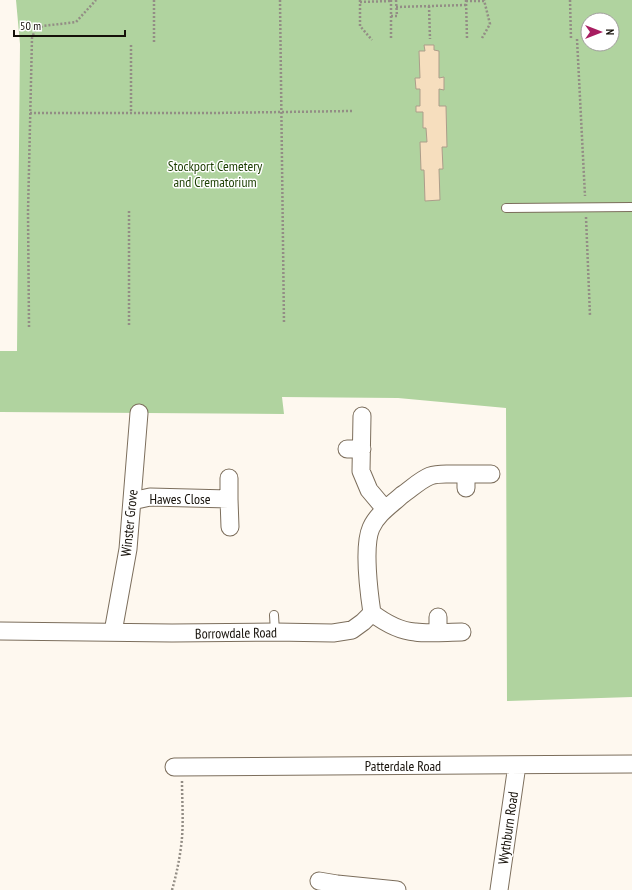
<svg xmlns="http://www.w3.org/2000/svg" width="632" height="890" font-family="'PT Sans Narrow',sans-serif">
<rect width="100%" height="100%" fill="#fef8ef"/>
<!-- green -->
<path fill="#b0d39f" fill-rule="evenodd" d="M16,0h616v697l-125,4 -1,-293 -108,-10 -116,-1 2,17 -284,-2v-61h17l3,-307zM588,20h24v24h-24z"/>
<!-- building -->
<path fill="#f6debe" stroke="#ac9d8a" d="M424,45h10v5l5,1v27l5,-1v13l-5,-1v17h7l1,41h-5l1,22h-4l1,31 -15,1 -1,-31h-3l-1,-28h7l-1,-14h-3v-16h-7v-6h4v-17h-4l-1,-11h5l-1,-27h6z"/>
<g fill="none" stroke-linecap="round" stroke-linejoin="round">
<defs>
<path id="lane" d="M506,208l126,-1
M274,615l1,17"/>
<path id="street" d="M362,416l-1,55 8,19 16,19
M347,449h15
M466,474v14
M229,499v-21
M132,501l18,-4 79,2 1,28
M372,613c-3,-20 -9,-67 -1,-85 6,-14 20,-23 31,-33 9,-6 18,-15 28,-19 8,-3 16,-2 24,-2 13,0 25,0 37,0
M0,631l172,2 103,-1 58,1 19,-3 11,-8 9,-9c12,9 28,18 43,19 14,2 33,0 47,0
M113,632l15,-83 11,-136
M438,632v-15
M174,767l458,-3
M319,881l18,3 60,6
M499,890l18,-125"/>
</defs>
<!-- lane casing -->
<use href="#lane" stroke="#7c6e5c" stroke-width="10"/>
<!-- street casing -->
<use href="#street" stroke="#7c6e5c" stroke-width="19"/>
<!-- path -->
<path stroke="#938d85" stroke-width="2.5" stroke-dasharray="2 2" stroke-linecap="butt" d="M154,0v44
M280,0l4,324
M360,0v26l12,14
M391,0v40
M466,0l1,38
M570,0l1,39
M466,1h18
M360,2l31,-1
M429,6l1,33
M396,7l70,-2
M391,16h6l-1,-16
M482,38l8,-14 -6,-24
M577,39l8,157
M131,45v68
M30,113h184l138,-2
M129,211v115
M586,217l4,99
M29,327l-1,-115 4,-174 3,-8 8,-4 33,-4 20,-22
M172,890c4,-14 7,-28 9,-43 3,-22 1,-44 1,-66"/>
<!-- lane -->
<use href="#lane" stroke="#fff" stroke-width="8"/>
<!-- street -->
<use href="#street" stroke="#fff" stroke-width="17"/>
</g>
<g text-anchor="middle" stroke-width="3" stroke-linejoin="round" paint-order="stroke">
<!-- park labels -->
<g font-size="14" fill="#1c3e02" stroke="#fff">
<text x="215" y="171">Stockport Cemetery<tspan x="215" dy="16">and Crematorium</tspan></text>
</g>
<!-- street labels -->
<g font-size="14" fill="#151009" stroke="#fff">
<text x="180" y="504">Hawes Close</text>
<text transform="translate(129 523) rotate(-84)" y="5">Winster Grove</text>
<text transform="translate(236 633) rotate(-1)" y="5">Borrowdale Road</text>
<text x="403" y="771">Patterdale Road</text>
<text transform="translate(508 828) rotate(-82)" y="5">Wythburn Road</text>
</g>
</g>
<!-- north arrow -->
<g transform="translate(600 32) rotate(90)"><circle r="19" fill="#ffffff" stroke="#a19f9d"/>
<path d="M0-3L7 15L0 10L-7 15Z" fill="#a81d61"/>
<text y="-6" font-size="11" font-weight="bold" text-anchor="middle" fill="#151009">N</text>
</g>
<!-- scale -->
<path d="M14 30v6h111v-6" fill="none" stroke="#151009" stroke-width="2"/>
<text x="20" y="30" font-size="12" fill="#151009" stroke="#ffffff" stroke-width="3" paint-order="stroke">50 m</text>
</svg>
